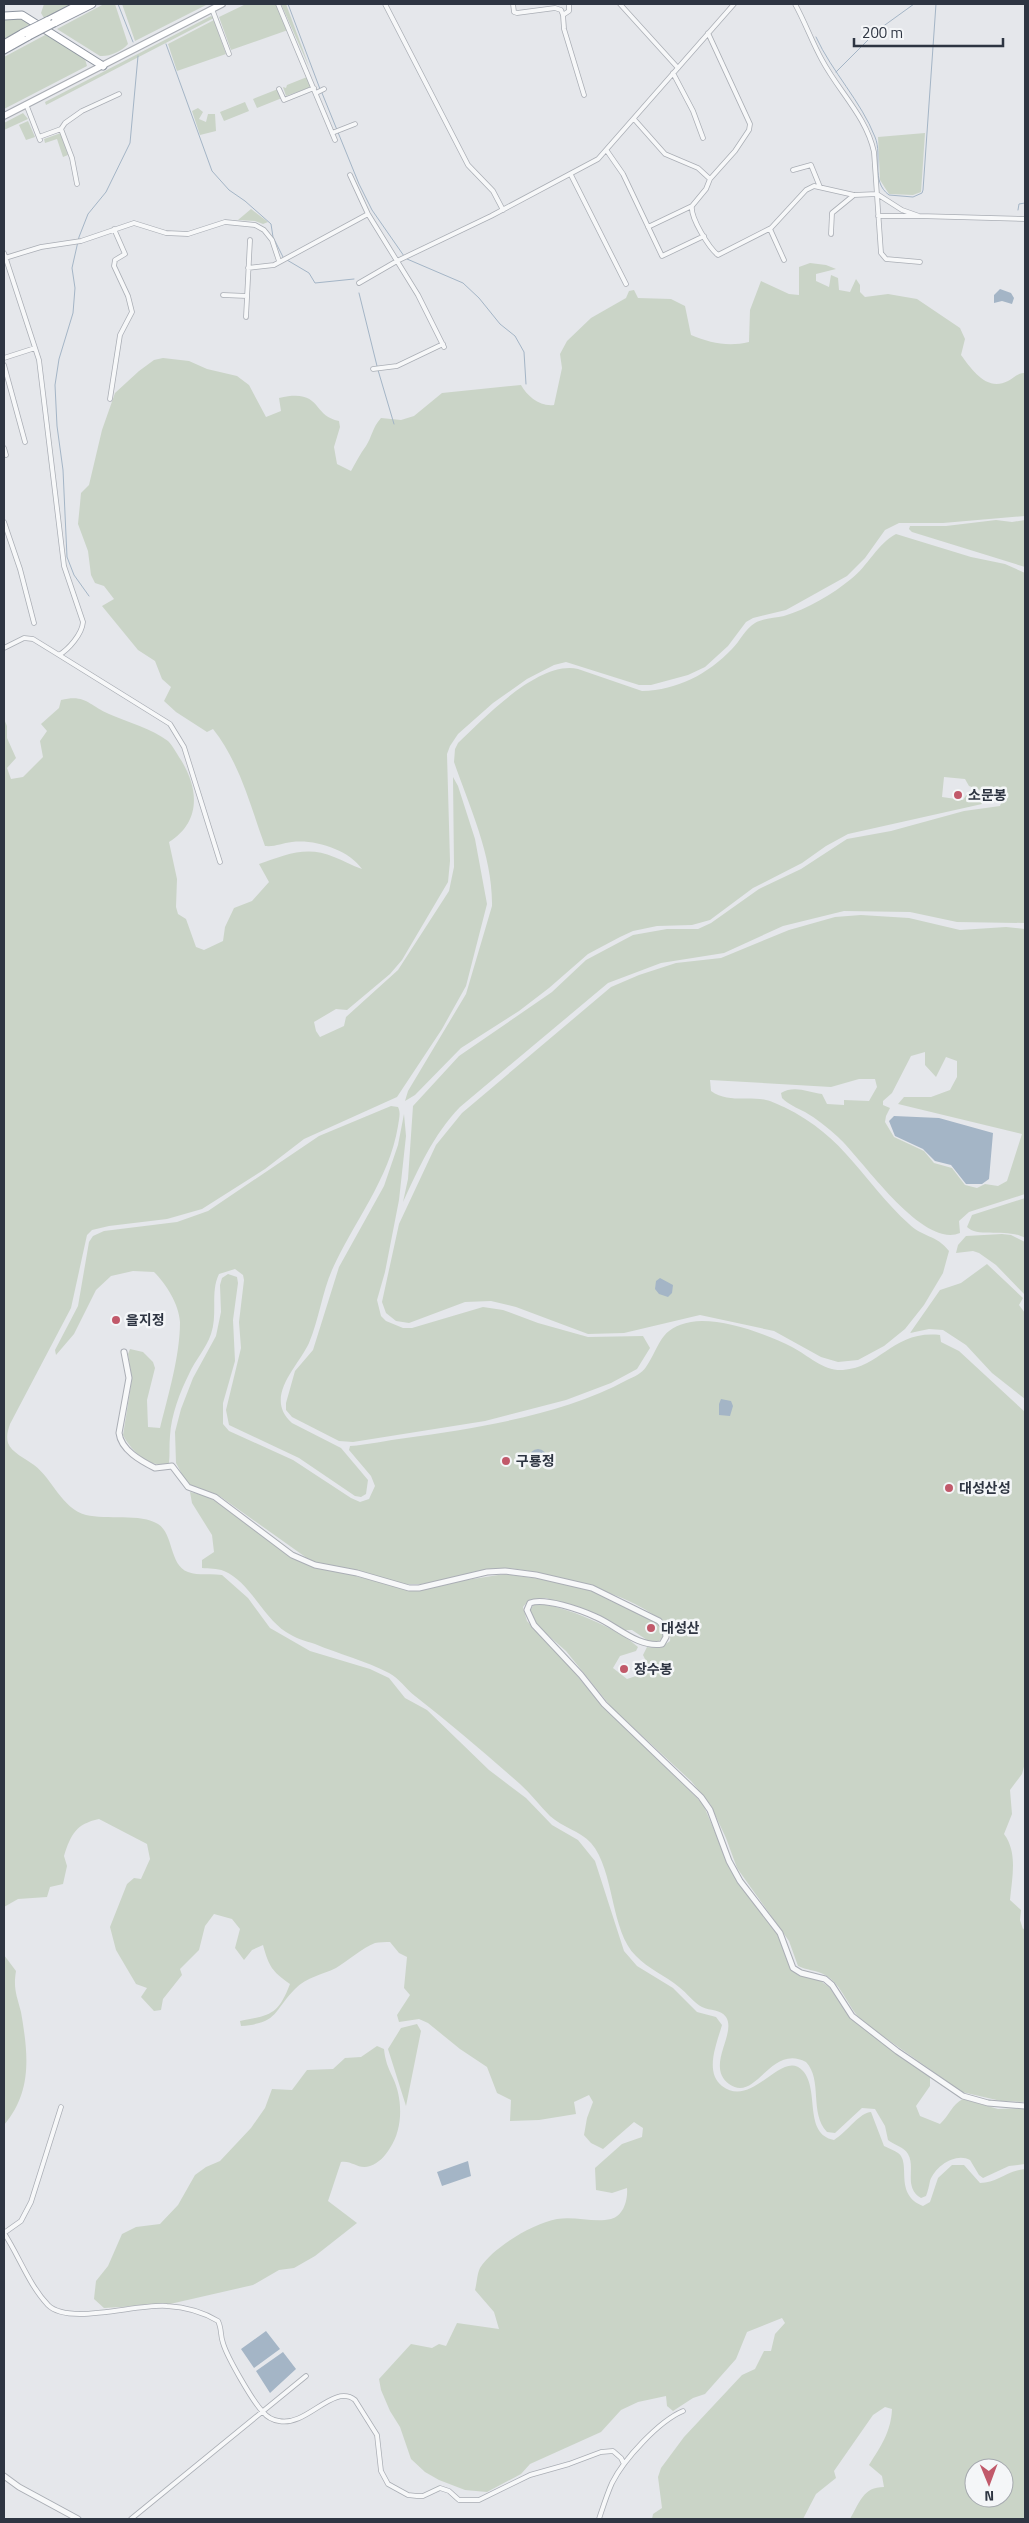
<svg xmlns="http://www.w3.org/2000/svg" width="1029" height="2523" font-family="'Titillium Web','Noto Sans KR',sans-serif">
<rect width="100%" height="100%" fill="#e5e7eb"/>
<!-- green -->
<path fill="#cad4c7" fill-rule="evenodd" d="M44,4h27l-27,14 -3,-5z
M104,4h11l13,40c-6,7 -19,13 -28,12l-43,-27z
M122,4h86l-73,37z
M246,4h31l11,26 -57,20 -12,-33z
M281,4h5l24,65z
M211,16l3,2 -168,87 -1,-3z
M13,17l14,4 2,4 -25,14v-20z
M214,20l12,34 -49,17 -9,-27z
M47,34l38,25 2,7 -83,43v-52z
M307,77l4,10 -25,9 -3,-9 3,1 1,-3z
M278,89l4,9 -25,10 -4,-9z
M245,102l4,9 -25,10 -4,-9z
M198,108l5,4 -4,7 7,3 2,-8h7l1,17 -16,4 -8,-24z
M23,113l5,6 -24,11v-7z
M28,121l7,16 -9,3 -7,-15z
M61,133l7,22 -5,2 -6,-18 -12,4 -1,-4z
M925,133l-4,59 -8,3 -24,-1 -9,-14 -2,-43z
M251,209l17,13 -5,2 -8,-3 -17,-1z
M810,263l16,2 10,4 -20,5v7l13,6 2,-12 7,3 1,12 11,2 6,-13 4,6v7l5,5 23,-3 29,5 43,29 5,11 -4,16c11,15 26,37 47,26 6,-3 11,-9 17,-8v143l-82,7h-44l-14,7 -20,28 -18,18 -61,34 -33,8 -7,4 -18,24 -23,21 -17,8 -37,10h-12l-73,-23 -12,3 -27,14 -34,24 -35,31 -8,12 -3,8 3,107 -2,21 -46,78 -12,14 -43,36 -11,-1 -22,13 2,9 4,6 24,-11 2,-9 52,-47 51,-79 5,-24 -1,-90 5,9 17,53 12,65 -21,82 -24,43 -45,68 -93,42 -39,30 -63,40 -35,10 -58,7 -17,4 -5,5 -16,73 -61,116c-2,6 -4,12 -2,19 3,9 18,16 26,22 19,14 27,43 52,50 20,5 55,-2 72,9 16,10 11,41 30,48 11,4 22,1 34,3l26,23 22,30 40,23 60,18 19,9 16,20 22,12 62,60 37,28 26,27 26,15 17,21 29,90 13,15 36,22 24,24 19,5 6,8c-5,18 -18,47 0,61 31,24 60,-39 81,-15 17,19 0,63 31,69 13,-8 26,-28 37,-28l13,34c4,2 10,4 14,7 14,10 -5,41 25,53l7,-4 8,-24 14,-13h12l16,18c17,0 26,-12 45,-14v350h-175c10,-17 13,-32 34,-32l-2,-11 -13,-11c12,-19 22,-33 23,-56l-7,-2 -12,8 -39,56 2,7 -20,16 -13,25h-151l1,-5 9,-6 -4,-31 3,-9 23,-31 58,-62 13,-6 9,-18h7l4,-17 10,-11 -3,-5 -35,14 -11,27 -31,35 -12,4 -20,13 -6,-5 -1,-10 -28,6 -17,8 -20,22 -71,32 -9,10 -34,18 -22,-2 -26,-10 -14,-8 -14,-13 -11,-32 -10,-16 -9,-21 -2,-11 32,-35 21,4 7,-4 7,2 11,-23 42,6 -5,-17 -19,-22c2,-7 2,-16 5,-22 13,-21 54,-45 77,-49 18,-3 37,4 54,0 13,-3 17,-20 16,-31l-15,5 -16,-3 -1,-22 27,-24 20,-7 1,-9 -9,-6 -31,27 -12,-6 -7,-8 3,-17 6,-16 -4,-7 -15,7 2,12 -37,6 -29,1 1,-21 -14,-7 -10,-26 -27,-18 -32,-26 -9,-4 -20,3 -2,-7 13,-20 -6,-7 3,-31 -8,-4 -9,-11c-4,0 -11,0 -15,1 -13,5 -27,18 -39,25 -14,7 -30,9 -41,21 -22,22 -16,34 -54,37l-1,-5c31,-6 38,-6 50,-37 -18,-13 -21,-17 -27,-39l-11,5 -8,10 -9,-12 5,-19 -8,-10 -18,-5 -9,12 -6,24 -19,19 2,6 -19,24 -2,11 -7,1 -13,-14 6,-9 -11,-4 -20,-34 -6,-23 17,-43 7,-6 7,1 9,-20 -3,-15 -48,-25c-23,5 -28,15 -35,37l3,10 -4,18 -13,3 -3,10 -29,2 -14,8v-1188l3,7v12l9,20 -9,10 4,11 12,-2 20,-20 -3,-16 7,-10 -6,-7 18,-16 2,-8c25,-6 27,5 48,14 19,8 43,15 59,27 5,5 9,13 13,19 18,29 20,62 -12,82l8,37 -1,28 2,7 8,5 10,28 8,3 19,-9 2,-14 9,-19 18,-7 17,-19 -10,-18c26,-9 48,-19 75,-7 9,3 18,9 28,12 -13,-19 -47,-30 -70,-27 -10,1 -17,5 -27,4 -15,-41 -25,-83 -52,-117l-6,3 -31,-20 -12,-11 7,-14 -9,-8 -7,-18 -17,-11 -36,-44 12,-7 -10,-13 -9,-3 -4,-8 -3,-24 -10,-27 2,-20 1,-11 8,-8 13,-55 13,-37 24,-22 15,-11 9,-2 26,3 18,8 30,7 12,9 17,32 15,-6 -2,-13c44,-10 32,18 60,23l1,6 -6,20 3,17 14,7c5,-9 9,-17 15,-25 6,-9 6,-18 15,-28l20,2 13,-4 28,-23 79,-8c6,11 19,22 33,20l8,-37 -2,-14 7,-13 24,-23 35,-20 3,-7 5,-1 4,8 33,1 14,7 6,29c19,8 37,12 58,7l1,-32 11,-29 28,13 10,1v-28zM974,2468h30v30h-30z
M996,520l16,2 13,-2v47l-113,-35 -3,-3 1,-3h36z
M896,534l75,23 34,7 20,9v350l-68,-1 -47,-10 -66,-1 -61,15 -59,27 -63,10 -53,20 -148,124c-27,28 -41,61 -57,95l5,-23 5,-73 46,-50 93,-64 34,-32 47,-25 34,-6h31l13,-6 48,-34 42,-20 46,-30 44,-8 73,-20 36,-5 3,-8 -34,-12 -4,-7 -21,-2 -2,20 21,3 4,-6 14,6 1,4 -134,30 -22,12 -24,17 -49,25 -43,32 -18,5 -35,1 -24,5 -13,6 -32,17 -39,34 -30,23 -58,37 -46,47 -10,6 3,-10 58,-97 26,-88c1,-49 -22,-98 -38,-144l1,-13 3,-6c26,-25 81,-83 120,-74l64,22c36,-1 66,-17 90,-42 8,-8 13,-20 23,-26 9,-5 20,-5 29,-7 23,-7 49,-22 67,-37 17,-13 26,-35 45,-45z
M861,915l48,3 51,12 46,-3 19,2v265l-56,18 -10,9 1,12c-38,16 -97,-73 -122,-96 -10,-9 -21,-18 -33,-25 -8,-4 -17,-8 -23,-14l-1,-5c13,-8 27,-1 41,1l5,10 17,1v-5l25,1 8,-14 -2,-8h-16l-28,8 -121,-7 1,11c17,12 36,5 55,9 6,1 13,5 18,7 62,30 78,74 125,117 13,13 28,11 40,27l-6,22 -19,32 -19,24 -21,17 -26,14 -20,2 -17,-5 -47,-26 -74,-16 -76,18 -36,1 -72,-27 -25,-6 -26,1 -56,21 -13,-2 -10,-8 -4,-11 17,-78 37,-79 26,-32 149,-126 28,-12 37,-12 45,-5 68,-28 46,-13zM925,1052v13l11,12 10,-20 11,4v16l-7,13 -19,7h-27l-6,7 124,30 -15,47 -9,5 -13,-2 -8,4 -12,-3 -13,-17 -18,-5 -10,-12 -30,-14 -9,-15 1,-6 4,-8 -7,-3v-4l9,-8 19,-37z
M391,1106l7,1c3,6 1,12 0,19 -9,54 -44,95 -66,144 -10,23 -13,49 -23,73 -11,24 -46,54 -17,80l49,25 27,32 -2,14 -5,3 -6,-1 -56,-38 -70,-33 -3,-15 15,-62 -2,-26 5,-42 -1,-5 -8,-6 -16,5c-9,18 -1,40 -8,60 -5,15 -16,26 -22,40 -9,18 -18,41 -19,62 -1,9 0,18 -1,27 -18,7 -38,-12 -46,-28l9,-56 -4,-25 2,-5 13,3 10,10 2,6 -8,32 1,27 12,1c8,-32 20,-72 20,-106 -1,-18 -14,-38 -26,-50l-21,-1 -22,5 -15,14 -22,44 -18,21 -1,-5 23,-44 11,-64 4,-6 11,-5 73,-9 31,-11 111,-75z
M404,1114l2,22 -7,64 -14,72 -8,28 4,16 5,5 17,7h9l71,-21 20,3 35,13 50,14 55,-1 7,12 -13,21 -26,14 -45,17 -81,21 -132,21 -14,-1 -47,-24 -6,-7v-7l9,-32 18,-21 26,-83 45,-81 14,-41z
M1025,1198v40c-17,-10 -47,0 -58,-11l5,-12z
M1002,1234l9,1 14,7v53l-29,-30 -17,-12 -6,-2 -17,2 2,-8 8,-9z
M987,1264l36,34 -4,7 6,8v86l-33,-26 -26,-28 -23,-15 -14,-1 -19,4 30,-43 21,-7z
M228,1274l9,3 1,6 -5,37 2,41 -12,42v21l6,7 64,29 58,38 9,4 9,-3 6,-13 -4,-10 -22,-26 1,-4c18,-1 37,-6 56,-8 72,-10 156,-23 221,-58 7,-3 15,-7 19,-13 15,-22 13,-39 45,-45 28,-5 76,12 101,25 17,9 31,24 51,23 39,-3 50,-40 97,-35l1,7 18,9 66,61v351l-3,11 -12,16 2,24 -8,20c14,19 8,43 6,66l11,10 -1,10 3,9 2,-1v174l-24,-1 -39,-9 -99,-70c-15,-14 -21,-38 -38,-47 -9,-5 -19,-5 -27,-9l-9,-25 -52,-73 -11,-30 -16,-34 -19,-23 -79,-73 -46,-57 -32,-28 -4,-7 1,-7 3,-5c24,-2 87,26 104,43l-2,4 -16,5 -7,12 14,11 9,-3 10,-15 -3,-6 4,-8 13,1 10,-7c7,-39 -136,-73 -167,-73 -33,1 -65,19 -98,16l-94,-23 -90,-64 -31,-12 -5,-5 -9,-17 -1,-31 6,-23 12,-31 23,-42 5,-24 -1,-27 2,-7z
M190,1492l17,4 13,8 61,46 50,20 77,19 97,-15 64,9 21,6 21,12 34,14 16,11 2,11 -5,5h-8l-18,-12h-10l-24,-15 -52,-17 -17,2 -6,7 4,14 39,41 31,38 106,104 23,54 51,76 15,36 6,5 20,4 11,8 21,30 80,60v9l-14,20 4,10 20,8c9,-8 12,-20 23,-25l35,10 27,-1v56l-16,2 -26,12 -4,-3 -9,-15c-14,-8 -35,6 -40,21 -1,5 -2,10 -4,15l-5,2c-18,-11 -5,-30 -13,-44 -4,-7 -14,-9 -20,-14l-3,-14 -10,-17 -13,-1 -27,25 -8,-1c-18,-19 -4,-52 -21,-70 -36,-19 -50,42 -77,22 -24,-18 8,-50 -3,-67 -5,-8 -16,-6 -24,-10 -8,-4 -15,-14 -23,-20 -13,-11 -31,-18 -43,-31 -26,-25 -21,-85 -45,-113 -11,-12 -29,-16 -41,-27 -10,-10 -19,-22 -30,-32 -34,-30 -69,-60 -105,-88 -9,-7 -16,-18 -26,-23 -23,-12 -50,-19 -74,-29 -10,-3 -20,-6 -29,-12 -24,-16 -36,-50 -62,-61 -7,-3 -15,-2 -22,-3v-8l12,-8 -2,-17 -20,-32z
M4,1955l12,16c-3,18 1,25 5,41 7,41 12,79 -17,113z
M417,2024l4,7 -15,75 -18,-57 13,-21z
M377,2046l7,3c1,11 4,19 9,29 10,21 10,51 -3,70 -5,8 -11,15 -20,18 -12,4 -18,-6 -29,-4l-13,39 29,22 -42,33 -21,12 -15,2 -26,15 -83,19 -66,4 -10,-9 2,-18 12,-15 14,-32 14,-7 24,-3 18,-19 17,-30 11,-8 14,-6 31,-33 14,-20 7,-19 20,1 15,-20 26,-1 12,-11 16,-1z"/>
<!-- water -->
<path fill="#a4b5c6" d="M1000,289l11,4 3,5 -2,6 -10,-3 -8,2v-8z
M894,1116l45,2 54,15 -4,46 -7,5h-16l-15,-19 -16,-4 -12,-12 -28,-13 -6,-15z
M660,1278l13,7 -1,8 -4,4 -9,-3 -4,-5 1,-8z
M721,1399l10,2 2,5 -3,10 -11,-1v-11z
M529 1458a9 9 0 1 1 18 0a9 9 0 1 1-18 0Z
M468,2161l3,15 -29,10 -5,-14z
M266,2331l14,18 -26,19 -13,-19z
M283,2352l13,17 -26,24 -14,-22z"/>
<g fill="none" stroke-linecap="round" stroke-linejoin="round">
<!-- stream -->
<path stroke="#a4b5c6" stroke-width="1" d="M118,4l15,38
M288,4l32,85
M816,37c16,35 45,64 59,100 8,19 -5,44 14,58l24,2 9,-4 1,-3 13,-186
M166,44l46,127 17,19 16,11 26,23 2,13 10,20
M836,72l42,-42 36,-26
M322,93l37,91 13,26 32,46
M1018,210l1,-6 6,-1
M407,259l56,24 16,15 21,26 15,12 9,16 2,32
M287,260l22,13 6,10 39,-4
M359,293l18,73
M378,370l16,54
M89,596l-15,-21 -7,-18 -4,-87 -6,-44 -2,-41 4,-26 14,-46 2,-25 -3,-20 7,-31 9,-23 18,-22 24,-49 8,-87"/>
<defs>
<path id="minor" d="M278,4l57,136
M385,4l83,161 25,26 10,19
M513,4l1,8 3,1 38,-5 6,2 2,5
M569,4v7l-6,4 1,14 20,66
M620,4l58,64
M795,4c10,18 17,38 27,56 17,32 44,56 52,92l7,101 5,6 34,3
M212,9l17,45
M708,33l42,91 -1,6 -14,21 -25,28 -4,10 -14,17c-2,11 17,42 26,49l53,-27 35,-38 8,-4 40,9 23,-1 25,16 17,6 106,3
M673,73l20,38 10,27
M279,89l5,11 30,-12
M316,93l8,-4
M26,104l14,36
M634,119l31,35 33,14 12,11
M61,129l11,29 5,26
M332,133l23,-9
M39,137l22,-8 4,-6 17,-12 37,-17
M607,151l16,23 39,82 42,-20
M793,170l18,-5 9,22
M350,175l18,39 50,81 26,52
M571,175l55,109
M878,216h39
M648,227l44,-21
M770,229l14,31
M831,234l1,-21 22,-18
M4,253l35,107 25,206 19,56c-1,12 -14,27 -24,33l-26,-16 -9,-1 -20,10
M5,258l36,-11 40,-6 53,-18 32,10 22,1 37,-12 30,3 9,5 8,10 7,21
M248,268l26,-3 94,-51
M359,283l38,-22 94,-45 107,-57 136,-155
M223,295l24,1
M246,317l4,-77
M4,358l31,-10
M4,365l21,77
M373,369l24,-3 46,-22
M110,399l10,-64 12,-23 -4,-16 -14,-30 1,-6 10,-6 -11,-25
M4,448l2,7
M4,522l16,47 14,54
M59,655l111,69 14,23 36,115
M4,2233c15,23 25,52 44,72 21,21 90,-2 119,1 18,1 36,6 51,15 4,8 2,14 5,22 4,14 30,59 40,69 4,5 9,8 16,9 28,6 54,-38 76,-21l22,35 4,36 7,13 20,11 9,1h6l17,-8 9,3 10,9h20l51,-25 39,-11 32,-12 12,-1 8,7 3,6
M4,2233l17,-12 10,-19 30,-95
M131,2519l175,-143
M599,2519c4,-12 8,-25 13,-36 12,-24 47,-62 71,-72"/>
<path id="tertiary" d="M124,1352l5,26 -10,55c2,17 22,28 36,35l17,-2 16,21 27,10 77,58 23,10 42,8 52,15h10l68,-16 18,-1 31,4 56,13 67,33 6,7 1,9 -4,7c-24,4 -45,-18 -66,-27 -15,-7 -52,-20 -66,-14l-3,7 7,15 47,50 23,29 97,93 9,13 19,51 11,20 40,52 13,35 8,5 24,6 7,6 20,31 45,35 66,45 25,7 37,3
M4,2476l15,11 59,32"/>
<path id="secondary" d="M4,116l218,-112"/>
<path id="motorway" d="M4,16l18,-1 81,51
M47,21l33,-17
M54,23l38,-19
M4,44l19,-11
M4,50l25,-14"/>
</defs>
<!-- minor casing -->
<use href="#minor" stroke="#aaaeb5" stroke-width="5.5"/>
<!-- tertiary casing -->
<use href="#tertiary" stroke="#aaaeb5" stroke-width="7"/>
<!-- secondary casing -->
<use href="#secondary" stroke="#aaaeb5" stroke-width="8"/>
<!-- motorway casing -->
<use href="#motorway" stroke="#8e95a0" stroke-width="9"/>
<!-- minor -->
<use href="#minor" stroke="#f7f8f9" stroke-width="4"/>
<!-- tertiary -->
<use href="#tertiary" stroke="#f7f8f9" stroke-width="5"/>
<!-- secondary -->
<use href="#secondary" stroke="#fff" stroke-width="5.5"/>
<!-- motorway -->
<use href="#motorway" stroke="#fff" stroke-width="7"/>
<defs>
<path id="motorway-bridge" d="M23,33l24,-12
M29,36l25,-13"/>
</defs>
<!-- motorway-bridge casing -->
<use href="#motorway-bridge" stroke="#8e95a0" stroke-width="9" stroke-linecap="butt"/>
<!-- motorway-bridge -->
<use href="#motorway-bridge" stroke="#fff" stroke-width="7"/>
</g>
<!-- markers -->
<g fill="#c1596a" stroke="#f4f6f8" stroke-width="2">
<circle cx="958" cy="795" r="5"/>
<circle cx="116" cy="1320" r="5"/>
<circle cx="506" cy="1461" r="5"/>
<circle cx="949" cy="1488" r="5"/>
<circle cx="651" cy="1628" r="5"/>
<circle cx="624" cy="1669" r="5"/>
</g>
<g text-anchor="middle" stroke-width="5" stroke-linejoin="round" paint-order="stroke">
<!-- poi labels -->
<g font-size="14" font-weight="bold" fill="#2e3542" stroke="#f4f6f8" text-anchor="start">
<text x="968" y="800">소문봉</text>
<text x="126" y="1325">을지정</text>
<text x="516" y="1466">구룡정</text>
<text x="959" y="1493">대성산성</text>
<text x="661" y="1633">대성산</text>
<text x="634" y="1674">장수봉</text>
</g>
</g>
<!-- border -->
<rect width="1029" height="2523" fill="none" stroke="#2e3542" stroke-width="10"/>
<!-- north arrow -->
<g transform="translate(989 2483) rotate(179)"><circle r="24" fill="#f4f6f8" stroke="#a5a9af"/>
<path d="M0-4L9 19L0 12L-9 19Z" fill="#c1596a"/>
<text y="-8" font-size="14" font-weight="bold" text-anchor="middle" fill="#2e3542">N</text>
</g>
<!-- scale -->
<path d="M854 38v8h149v-8" fill="none" stroke="#2e3542" stroke-width="2.5"/>
<text x="862" y="38" font-size="15" fill="#2e3542" stroke="#f4f6f8" stroke-width="4" paint-order="stroke">200 m</text>
</svg>
